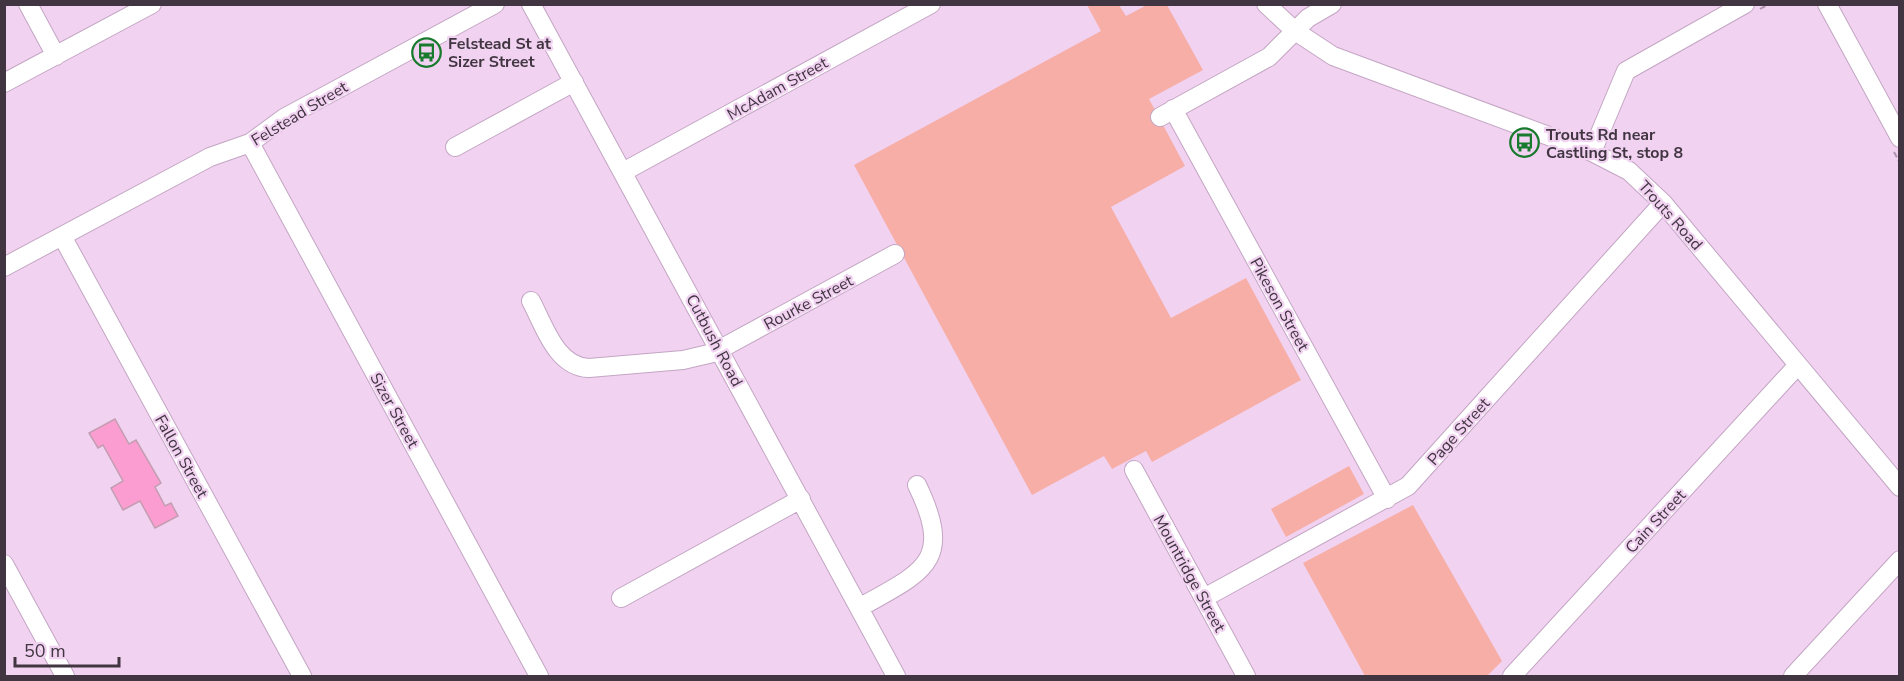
<svg xmlns="http://www.w3.org/2000/svg" width="1904" height="681" font-family="'Nunito Sans',sans-serif">
<rect width="100%" height="100%" fill="#f1d2f1"/>
<!-- green -->
<path fill="#f7aea6" d="M1087,5h32l7,11 21,-11h20l36,65 -54,29 36,67 -74,41 60,111 75,-40 55,102 -149,82 -6,-11 -34,18 -8,-13 -72,39 -178,-330 247,-134z
M1349,466l15,28 -78,43 -15,-28z
M1413,505l89,156 -15,15h-122l-62,-113z"/>
<!-- building -->
<path fill="#fc9dd1" stroke="#c39db1" stroke-width="1.5" d="M115,419l14,25 7,-4 25,43 -6,4 10,19 6,-3 7,13 -23,12 -15,-27 -17,9 -12,-22 12,-7 -20,-36 -5,3 -9,-15z"/>
<g fill="none" stroke-linecap="round" stroke-linejoin="round">
<defs>
<path id="minor" d="M28,4l28,52
M531,4l365,672
M1266,4l29,27 38,25 259,96 37,19 34,32 237,284
M1827,4l73,134
M4,83l148,-79
M1173,109l214,390
M1160,117l109,-60 39,-39 24,-14
M250,143l289,533
M455,147l119,-65
M1592,152l34,-81 119,-67
M623,172l308,-168
M62,236l240,440
M4,267l206,-110 40,-14 34,-25 211,-114
M531,301c13,24 25,66 58,67l94,-8 30,-7 182,-99
M1134,470l112,206
M4,564l61,112
M621,598l180,-99
M1204,598l204,-112 255,-283
M859,608c63,-36 96,-45 58,-123
M1512,676l286,-311
M1793,676l107,-116"/>
</defs>
<!-- minor casing -->
<use href="#minor" stroke="#c3a6c3" stroke-width="20"/>
<!-- path -->
<path stroke="#ac94ac" stroke-width="2" stroke-dasharray="6 3" stroke-linecap="butt" d="M1760,9l9,-5
M1894,152l6,11"/>
<!-- minor -->
<use href="#minor" stroke="#fff" stroke-width="18"/>
</g>
<!-- icons -->
<defs>
<symbol id="bus-ring" viewBox="-11 -11 22 22"><circle r="9.5" fill="#f1d2f1" stroke="#187a2c" stroke-width="1.5"/><path d="M-5-6H5V4H4V6H2V4H-2V6H-4V4H-5ZM-3.5-4V0h7V-4ZM-3.5 1.2v1.5H-2V1.2ZM2 1.2v1.5H3.5V1.2Z" fill="#187a2c"/></symbol>
</defs>
<g fill-rule="evenodd">
<use href="#bus-ring" x="410" y="36" width="33" height="33"/>
<use href="#bus-ring" x="1508" y="126" width="33" height="33"/>
</g>
<g text-anchor="middle" stroke-width="4.5" stroke-linejoin="round" paint-order="stroke">
<!-- poi labels -->
<g font-size="16" font-weight="bold" fill="#413541" stroke="#f1d2f1" text-anchor="start">
<text x="448" y="49">Felstead St at<tspan x="448" dy="18">Sizer Street</tspan></text>
<text x="1546" y="140">Trouts Rd near<tspan x="1546" dy="18">Castling St, stop 8</tspan></text>
</g>
<!-- street labels -->
<g font-size="16" fill="#413541" stroke="#f1d2f1">
<text transform="translate(777 88) rotate(-29)" y="6">McAdam Street</text>
<text transform="translate(299 113) rotate(-31)" y="6">Felstead Street</text>
<text transform="translate(1671 215) rotate(48)" y="6">Trouts Road</text>
<text transform="translate(808 302) rotate(-28)" y="6">Rourke Street</text>
<text transform="translate(1280 304) rotate(61)" y="6">Pikeson Street</text>
<text transform="translate(715 340) rotate(62)" y="6">Cutbush Road</text>
<text transform="translate(395 410) rotate(61)" y="6">Sizer Street</text>
<text transform="translate(1458 431) rotate(-48)" y="6">Page Street</text>
<text transform="translate(182 456) rotate(61)" y="6">Fallon Street</text>
<text transform="translate(1655 521) rotate(-47)" y="6">Cain Street</text>
<text transform="translate(1190 573) rotate(61)" y="6">Mountridge Street</text>
</g>
</g>
<!-- border -->
<rect width="1904" height="681" fill="none" stroke="#413541" stroke-width="12"/>
<!-- scale -->
<path d="M15 657v9h104v-9" fill="none" stroke="#413541" stroke-width="3"/>
<text x="24" y="657" font-size="18" fill="#413541" stroke="#f1d2f1" stroke-width="4.5" paint-order="stroke">50 m</text>
</svg>
